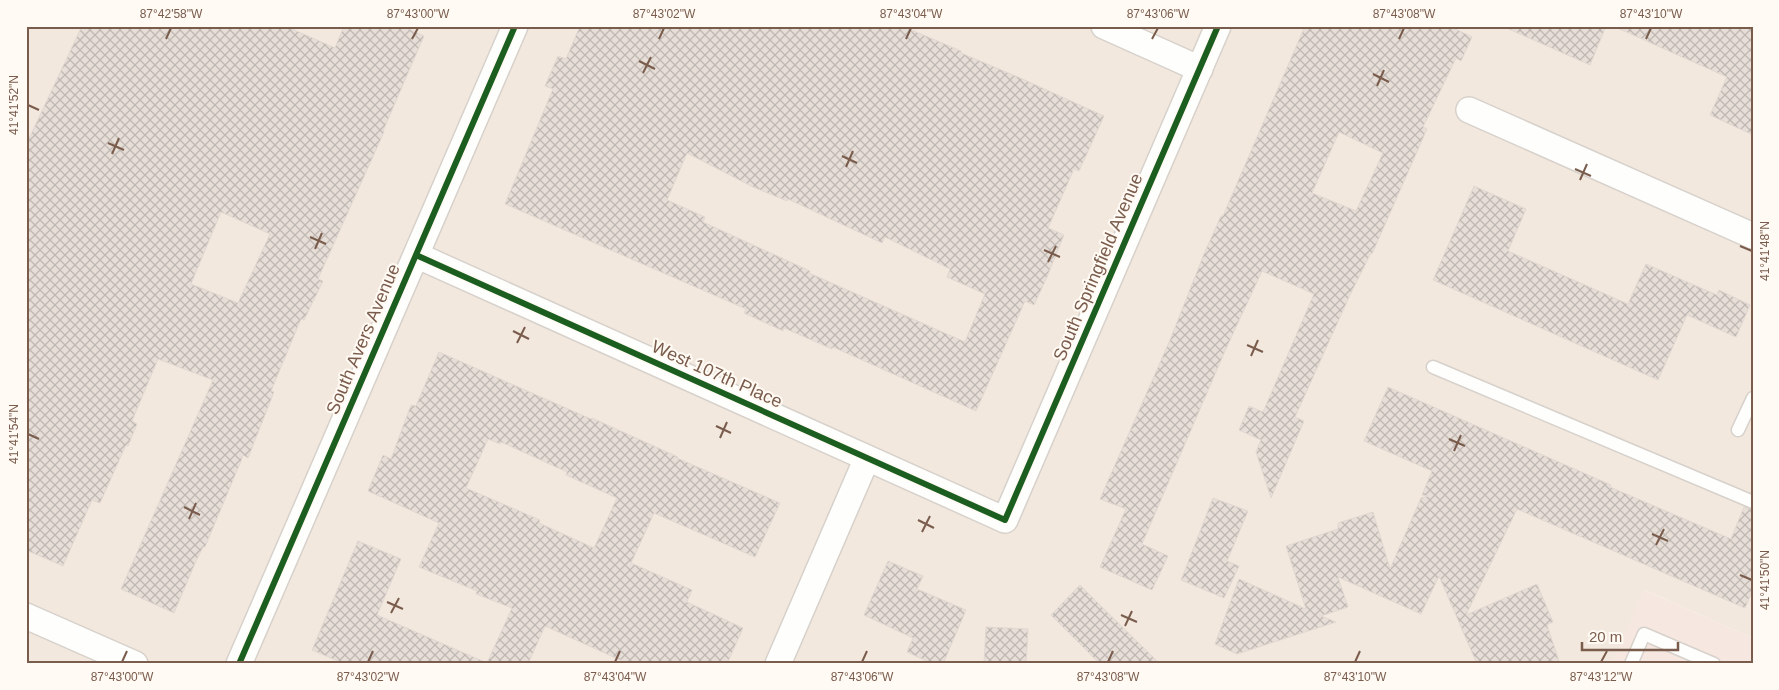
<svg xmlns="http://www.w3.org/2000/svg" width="1779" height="690" font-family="Helvetica,sans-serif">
<defs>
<pattern id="building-cross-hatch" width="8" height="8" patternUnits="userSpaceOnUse" patternTransform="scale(1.25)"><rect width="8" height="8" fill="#e6ded7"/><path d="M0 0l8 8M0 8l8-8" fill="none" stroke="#bfb7b1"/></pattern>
</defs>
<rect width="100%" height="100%" fill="#f9f5f0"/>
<!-- residential -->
<path fill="#f2e8de" d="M26,26h1727v612l-108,-48 -33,74h-1586z"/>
<!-- commercial -->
<path fill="#f6e8e1" d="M1644,590l109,48v26h-141z"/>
<!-- building -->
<path fill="url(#building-cross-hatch)" stroke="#e2d8d2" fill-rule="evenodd" d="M82,26h203l50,22 9,-22h59l21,10 -41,95 1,1 -66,147 5,2 -19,39 -3,-1 -30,72 3,1 -26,66 -5,-3 -2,6 -36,86h-2l-7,14 -22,52 -53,-24 92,-209 -55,-21 -26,62 5,3 -9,22 -2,-1 -26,58 -8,-3 -29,66 -37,-16v-405zM221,212l49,22 -32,69 -47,-19z
M580,26h322l59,25v2l57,24 86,39 -25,55 -5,-2 -26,59 16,7 -17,42 -13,28 -9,-4 -49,110 -143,-64 -1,2 -48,-21 -1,3 -39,-18 2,-4 -241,-105 48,-115 -8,-3 13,-30 8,3zM687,153l66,34 34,14 1,-2 94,44 3,-6 65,32 -3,8 38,17 -20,48 -156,-69 1,-2 -107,-49 2,-5 -38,-17z
M1305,26h144l23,11 -11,24 -5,-3 -33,69 4,2 -55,125 -1,-1 -21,42 -55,122 9,4 -33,77 -15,-46 5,-12 -22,-10 10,-24 14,6 51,-118 -52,-23 -37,80 -83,193 26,12 -16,34 -52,-23 26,-58 -26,-10 70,-159 34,-86 17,-38h2zM1339,132l44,21 -27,58 -44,-18z
M1502,26h104l-16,39z
M1613,26h140v109l-43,-20 17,-38z
M1474,186l52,23 -18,42 120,53 18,-40 71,31 2,-5 31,15 -14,32 -49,-22 -29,65 -225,-100z
M439,352l152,67 1,-1 86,39 -1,1 103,45 -25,54 -101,-44 -23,50 61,27 -5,12 56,26 -16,36h-98l-84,-38 -17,38h-183l-33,-14 46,-109 43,18 -24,56 110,48 25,-55 -36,-14 1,-3 -58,-24 20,-44 -71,-32 15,-36 8,4 20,-54 5,1zM488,439l12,5 1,-2 66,30 -1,3 51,23 -23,50 -55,-25 1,-3 -74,-32z
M1388,387l223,98 -1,2 121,52 13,-32 9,3v79l-8,19 -228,-99 -51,106 71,-31 16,38 -6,3 13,39h-83l-38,-88 -18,38 -83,-37 10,30 -27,9 15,6 -99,32 -22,-10 24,-65 67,30 -20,-63 52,-17v-6l35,-11 17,57 31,-71 7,-2 -6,-1 10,-24 -68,-30z
M1213,498l35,13 -21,50 12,5 -15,32 -43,-18z
M888,561l35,15 -6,13 49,21 -23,54h-10l-26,-12 6,-14 -49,-23z
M1080,585l20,20 60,59h-60l-49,-49z
M986,627l42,2 -2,35h-42z"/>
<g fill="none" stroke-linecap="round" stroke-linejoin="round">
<defs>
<path id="service" d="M1433,367l320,135
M1738,430l15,-32
M1631,664l13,-30 70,30"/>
<path id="minor" d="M1104,26l96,43
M1469,110l284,126
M416,255l589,265 213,-494
M26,616l109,48
M239,664l276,-638
M778,664l89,-206"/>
</defs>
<!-- service casing -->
<use href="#service" stroke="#d7d1cb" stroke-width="15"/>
<!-- minor casing -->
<use href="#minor" stroke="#d7d1cb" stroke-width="28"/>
<!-- service -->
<use href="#service" stroke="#fefefd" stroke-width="12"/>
<!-- minor -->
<use href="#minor" stroke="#fefefd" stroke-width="25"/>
<defs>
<path id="cycleway" d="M416,255l589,265 213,-494
M239,664l276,-638"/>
</defs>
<!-- cycleway casing -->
<use href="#cycleway" stroke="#fffaf3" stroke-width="9"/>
<!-- cycleway -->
<use href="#cycleway" stroke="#1b5e20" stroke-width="6"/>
</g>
<!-- ticks -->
<path fill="none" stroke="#7a5c4d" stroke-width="2" d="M166,39l5,-11M412,39l6,-11M659,39l5,-11M906,39l5,-11M1152,39l6,-11M1399,39l5,-11M1646,39l5,-11M639,61l16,8M643,73l8,-16M1373,74l16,8M1377,86l7,-16M28,105l11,5M108,143l16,7M112,154l7,-16M842,156l15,7M846,167l7,-16M1575,169l16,7M1580,180l7,-16M310,237l16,7M1740,246l12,5M315,249l7,-16M1044,250l16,7M1048,262l8,-16M513,331l16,8M517,343l8,-16M1247,345l16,7M1251,356l7,-16M716,426l15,7M28,434l11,5M720,438l7,-16M1449,439l16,7M1454,451l7,-16M184,507l16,8M189,519l7,-16M918,520l16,8M922,532l8,-16M1652,534l16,7M1656,545l8,-16M1740,575l12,5M387,602l16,7M391,613l8,-15M1121,615l16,7M1125,626l7,-15M122,662l5,-11M368,662l5,-11M615,662l5,-11M862,662l5,-11M1108,662l5,-11M1355,662l5,-11M1601,662l6,-11"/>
<g text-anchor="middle" stroke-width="4" stroke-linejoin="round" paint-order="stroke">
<!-- street labels -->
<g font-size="18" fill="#7a5c4d" stroke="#fffaf3">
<text transform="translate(1098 267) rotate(-67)" y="6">South Springfield Avenue</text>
<text transform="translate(363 339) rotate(-67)" y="6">South Avers Avenue</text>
<text transform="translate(717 374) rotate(24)" y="6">West 107th Place</text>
</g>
</g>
<!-- border -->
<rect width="1779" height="690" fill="none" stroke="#fffaf3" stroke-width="55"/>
<!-- scale -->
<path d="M1582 642v8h96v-8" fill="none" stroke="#7a5c4d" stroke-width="2.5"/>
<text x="1589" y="642" font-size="15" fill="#7a5c4d" stroke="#fffaf3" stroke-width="4" paint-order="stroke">20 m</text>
<rect x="28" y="28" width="1724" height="634" fill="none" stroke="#7a5c4d" stroke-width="2"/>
<g font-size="12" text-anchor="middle" fill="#7a5c4d">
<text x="171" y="18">87°42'58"W</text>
<text x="418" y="18">87°43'00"W</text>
<text x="664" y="18">87°43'02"W</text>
<text x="911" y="18">87°43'04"W</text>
<text x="1158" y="18">87°43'06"W</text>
<text x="1404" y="18">87°43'08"W</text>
<text x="1651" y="18">87°43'10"W</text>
<text transform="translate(14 105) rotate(-90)" y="4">41°41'52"N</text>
<text transform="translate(1765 251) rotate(-90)" y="4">41°41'48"N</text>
<text transform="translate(14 434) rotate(-90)" y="4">41°41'54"N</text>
<text transform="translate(1765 580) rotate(-90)" y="4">41°41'50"N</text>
<text x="122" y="681">87°43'00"W</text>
<text x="368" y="681">87°43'02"W</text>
<text x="615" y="681">87°43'04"W</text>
<text x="862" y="681">87°43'06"W</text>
<text x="1108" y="681">87°43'08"W</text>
<text x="1355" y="681">87°43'10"W</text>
<text x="1601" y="681">87°43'12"W</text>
</g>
</svg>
